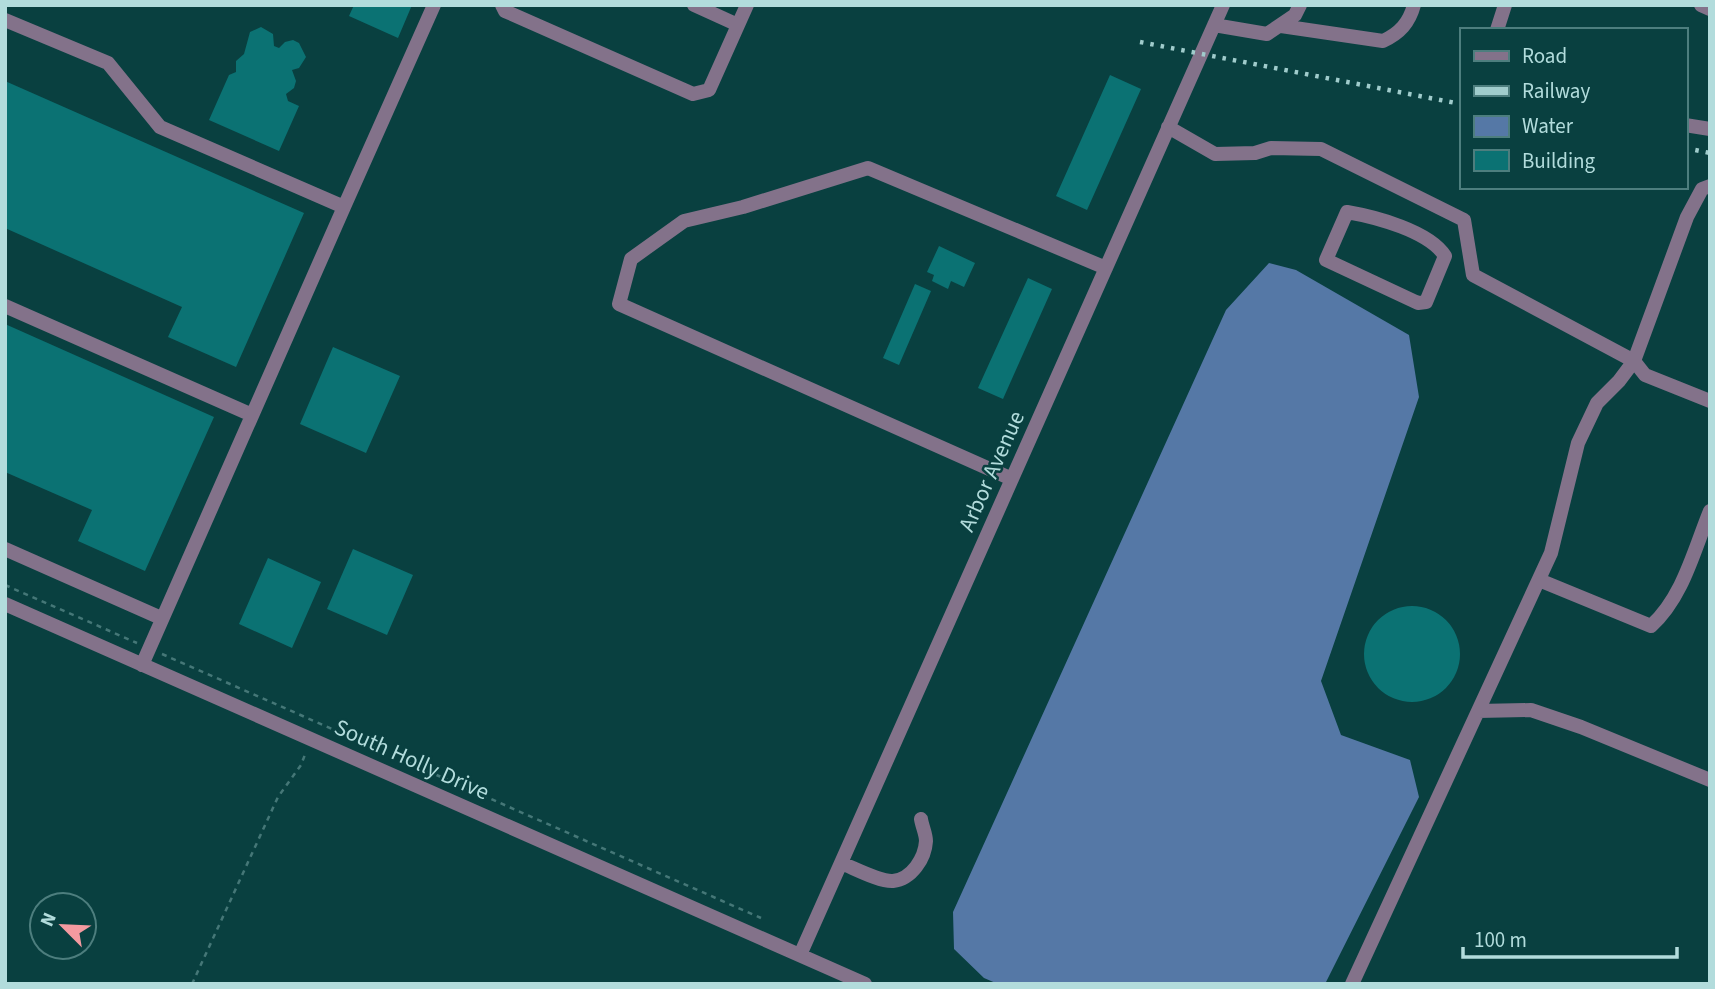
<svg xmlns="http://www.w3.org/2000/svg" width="1715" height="989" font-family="'Source Sans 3',sans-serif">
<rect width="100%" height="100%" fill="#094040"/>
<!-- water -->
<path fill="#5578a6" d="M1269,263l27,7 113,65 10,62 -98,284 20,54 69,25 9,37 -94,187h-327l-14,-6 -30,-29 -1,-37 273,-602z"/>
<!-- building -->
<path fill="#0b7273" d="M354,5h58l-14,33 -49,-22z
M261,27l12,7 1,12 5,2 6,-6 8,-2 6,3 7,14 -7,11 -7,2 4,11 -2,7 -8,6 2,7 11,5 -20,45 -70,-31 20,-45 7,-3v-11l8,-7 6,-22z
M1110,75l31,14 -54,121 -31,-14z
M5,81l299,132 -68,154 -68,-30 14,-30 -177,-79z
M939,246l36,17 -11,24 -13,-6 -3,8 -16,-8 2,-6 -7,-3z
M1028,278l24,11 -49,110 -25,-11z
M915,284l16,7 -32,74 -16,-7z
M5,324l209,93 -69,154 -67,-30 14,-31 -87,-38z
M333,347l67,29 -34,77 -66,-29z
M353,549l60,26 -26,60 -60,-26z
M268,558l53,24 -29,66 -53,-24z
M1364 654a48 48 0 1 1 96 0a48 48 0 1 1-96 0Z"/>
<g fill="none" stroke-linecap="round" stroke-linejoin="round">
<!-- path -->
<path stroke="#457777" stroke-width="2.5" stroke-dasharray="5 5" stroke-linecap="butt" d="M5,585l132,58
M162,654l599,264
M192,984l86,-187 23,-32 5,-13"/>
<!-- minor -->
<path stroke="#83728a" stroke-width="14" d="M502,5l3,6 188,83 16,-4 38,-85
M694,5l44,20
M1701,5l9,4
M5,20l103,43 52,64 184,80 -202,458
M1214,25l53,9 28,-19 5,-10
M1281,26l102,15c17,-8 26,-18 31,-36
M1497,30l8,-25
M1685,125l25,4
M1168,127l47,27 40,-1 16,-5 50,1 143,71 9,55 161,86 -15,20 -22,22 -19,40 -27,110 -199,431
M1710,186l-8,3 -15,28 -53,144 11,14 65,26
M344,207l90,-202
M1347,212c29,5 82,19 98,44l-19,46 -8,1 -92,-43z
M5,306l247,109
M1012,479l-393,-175 12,-45 53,-38 59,-14 125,-39 238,100
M5,549l156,69
M1539,580l112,46c32,-29 43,-76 59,-115
M5,604l860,380
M1478,711l53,-1 50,17 129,53
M841,863c13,5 39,19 52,18 19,-2 32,-23 33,-40 0,-7 -4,-15 -5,-22
M800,955l423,-950"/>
<!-- rail -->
<path stroke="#a0cccc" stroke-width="4.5" stroke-dasharray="3.5 7" stroke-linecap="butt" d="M1140,42l321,62
M1685,148l25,5"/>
</g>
<g text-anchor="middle" stroke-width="5" stroke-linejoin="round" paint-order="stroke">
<!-- street labels -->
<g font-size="23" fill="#b2dcdc" stroke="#094040">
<text transform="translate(991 471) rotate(-66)" y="8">Arbor Avenue</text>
<text transform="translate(412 759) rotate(24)" y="8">South Holly Drive</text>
</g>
</g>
<!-- border -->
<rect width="1715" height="989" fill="none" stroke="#b2dcdc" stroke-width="14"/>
<!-- legend -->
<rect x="1460" y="28" width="228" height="161" fill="#094040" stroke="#4d7e7e" stroke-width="2"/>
<rect x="1474" y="51" width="35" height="10" fill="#83728a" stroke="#4d7e7e" stroke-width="2"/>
<text x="1522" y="63" font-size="21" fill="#b2dcdc">Road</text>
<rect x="1474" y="86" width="35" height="10" fill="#a0cccc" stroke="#4d7e7e" stroke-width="2"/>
<text x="1522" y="98" font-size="21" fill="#b2dcdc">Railway</text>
<rect x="1474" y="116" width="35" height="21" fill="#5578a6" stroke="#4d7e7e" stroke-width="2"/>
<text x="1522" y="133" font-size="21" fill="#b2dcdc">Water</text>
<rect x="1474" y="150" width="35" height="21" fill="#0b7273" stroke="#4d7e7e" stroke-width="2"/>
<text x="1522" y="168" font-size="21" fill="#b2dcdc">Building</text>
<!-- north arrow -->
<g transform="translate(63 926) rotate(294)"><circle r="33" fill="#094040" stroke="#4d7e7e" stroke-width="2"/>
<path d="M0-5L12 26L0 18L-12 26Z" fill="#f49aa0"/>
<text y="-10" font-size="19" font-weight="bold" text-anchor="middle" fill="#b2dcdc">N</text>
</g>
<!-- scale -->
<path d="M1463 947v10h214v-10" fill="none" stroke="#b2dcdc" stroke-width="3.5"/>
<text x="1474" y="947" font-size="21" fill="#b2dcdc" stroke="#094040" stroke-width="5" paint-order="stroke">100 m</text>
</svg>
